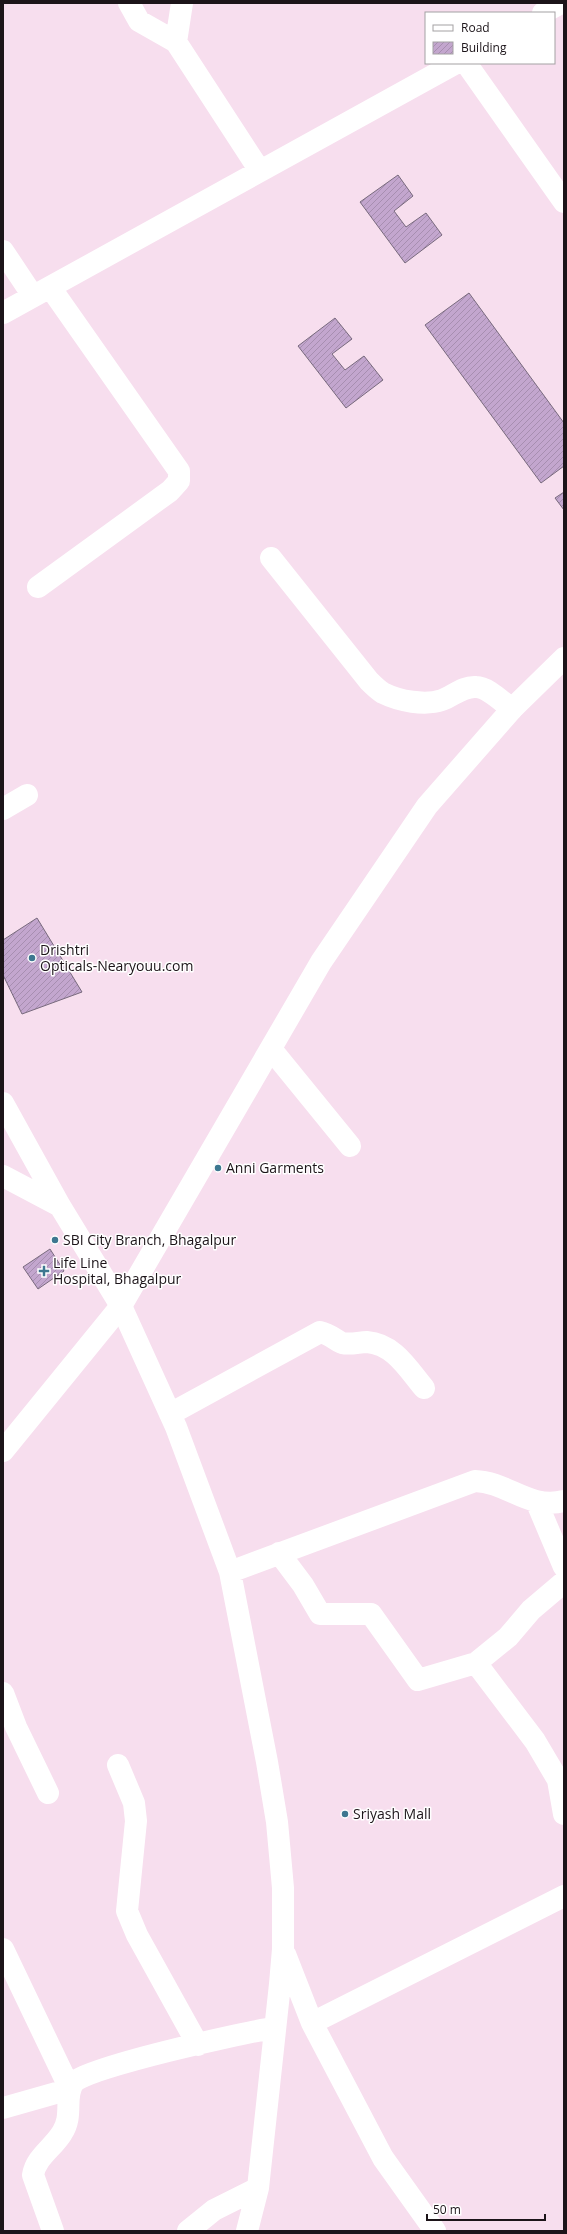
<svg xmlns="http://www.w3.org/2000/svg" width="567" height="2234" font-family="'Open Sans',sans-serif">
<defs>
<pattern id="building-hatch" width="6" height="6" patternUnits="userSpaceOnUse"><rect width="6" height="6" fill="#c3a6ce"/><path d="M-1 1l2-2M0 6l6-6M5 7l2-2" fill="none" stroke="#a78eb0"/></pattern>
</defs>
<rect width="100%" height="100%" fill="#f7deee"/>
<!-- building -->
<path fill="url(#building-hatch)" stroke="#786a7d" d="M398,175l15,21 -19,15 12,16 20,-14 16,22 -37,28 -45,-61z
M469,293l95,130v43l-23,17 -116,-158z
M335,318l17,21 -20,15 13,16 19,-14 19,24 -37,28 -48,-62z
M564,492v18l-9,-12z
M37,918l45,74 -60,22 -19,-39v-35z
M50,1249l14,22 -26,18 -15,-22z"/>
<g fill="none" stroke-linecap="round" stroke-linejoin="round">
<!-- minor -->
<path stroke="#fff" stroke-width="22" d="M129,3l10,18 37,21 84,129
M543,13l18,-10
M176,42l6,-39
M466,63l98,139
M3,251l30,45
M3,313l453,-250
M271,558l98,123c4,4 9,9 14,12 16,8 42,13 59,7 11,-4 21,-14 34,-13 12,0 26,15 36,22
M38,587l132,-96 9,-10v-10l-129,-184
M3,809l24,-14
M271,1049l79,97
M3,1103l57,103 61,100 55,121 54,145 37,190 10,60 6,66v61l-3,35 -22,204 -11,43
M3,1176l57,30
M170,1414l150,-82c10,2 15,8 22,11 9,2 17,-1 25,-1 27,2 41,27 57,46
M537,1503l27,64
M279,1553l24,32 17,29h51l47,66 58,-17 32,-26 23,-27 33,-28
M230,1572l245,-91c33,1 54,29 89,20
M476,1663l59,78 23,39 6,34
M3,1693l13,34 32,66
M118,1765l16,38 2,18 -9,90 10,24 61,110
M3,1949l67,140 -67,19
M285,1954l27,69 71,135 52,73
M312,2023l252,-127
M53,2231l-20,-56c3,-18 20,-27 29,-42 12,-18 1,-37 12,-51 11,-14 175,-51 200,-54
M188,2231l26,-21 44,-22"/>
<!-- major -->
<path stroke="#fff" stroke-width="22" d="M3,1451l118,-145 200,-344 106,-156 85,-97 52,-51"/>
</g>
<!-- markers -->
<g fill="#3d7790" stroke="#fff" stroke-width="1.5">
<circle cx="32" cy="958" r="4"/>
<circle cx="218" cy="1168" r="4"/>
<circle cx="55" cy="1240" r="4"/>
<path d="M42 1265h4v4h4v4h-4v4h-4v-4h-4v-4h4z"/>
<circle cx="345" cy="1814" r="4"/>
</g>
<g text-anchor="middle" stroke-width="3" stroke-linejoin="round" paint-order="stroke">
<!-- poi labels -->
<g font-size="14" fill="#1c1419" stroke="#fff" text-anchor="start">
<text x="40" y="955">Drishtri<tspan x="40" dy="16">Opticals-Nearyouu.com</tspan></text>
<text x="226" y="1173">Anni Garments</text>
<text x="63" y="1245">SBI City Branch, Bhagalpur</text>
<text x="53" y="1268">Life Line<tspan x="53" dy="16">Hospital, Bhagalpur</tspan></text>
<text x="353" y="1819">Sriyash Mall</text>
</g>
</g>
<!-- border -->
<rect width="567" height="2234" fill="none" stroke="#1c1419" stroke-width="8"/>
<!-- legend -->
<rect x="425" y="12" width="130" height="52" fill="#ffffff" stroke="#a4a1a3"/>
<rect x="433" y="25" width="20" height="6" fill="#ffffff" stroke="#a4a1a3"/>
<text x="461" y="32" font-size="12" fill="#1c1419">Road</text>
<rect x="433" y="42" width="20" height="12" fill="url(#building-hatch)" stroke="#a4a1a3"/>
<text x="461" y="52" font-size="12" fill="#1c1419">Building</text>
<!-- scale -->
<path d="M427 2214v6h118v-6" fill="none" stroke="#1c1419" stroke-width="2"/>
<text x="433" y="2214" font-size="12" fill="#1c1419" stroke="#ffffff" stroke-width="3" paint-order="stroke">50 m</text>
</svg>
